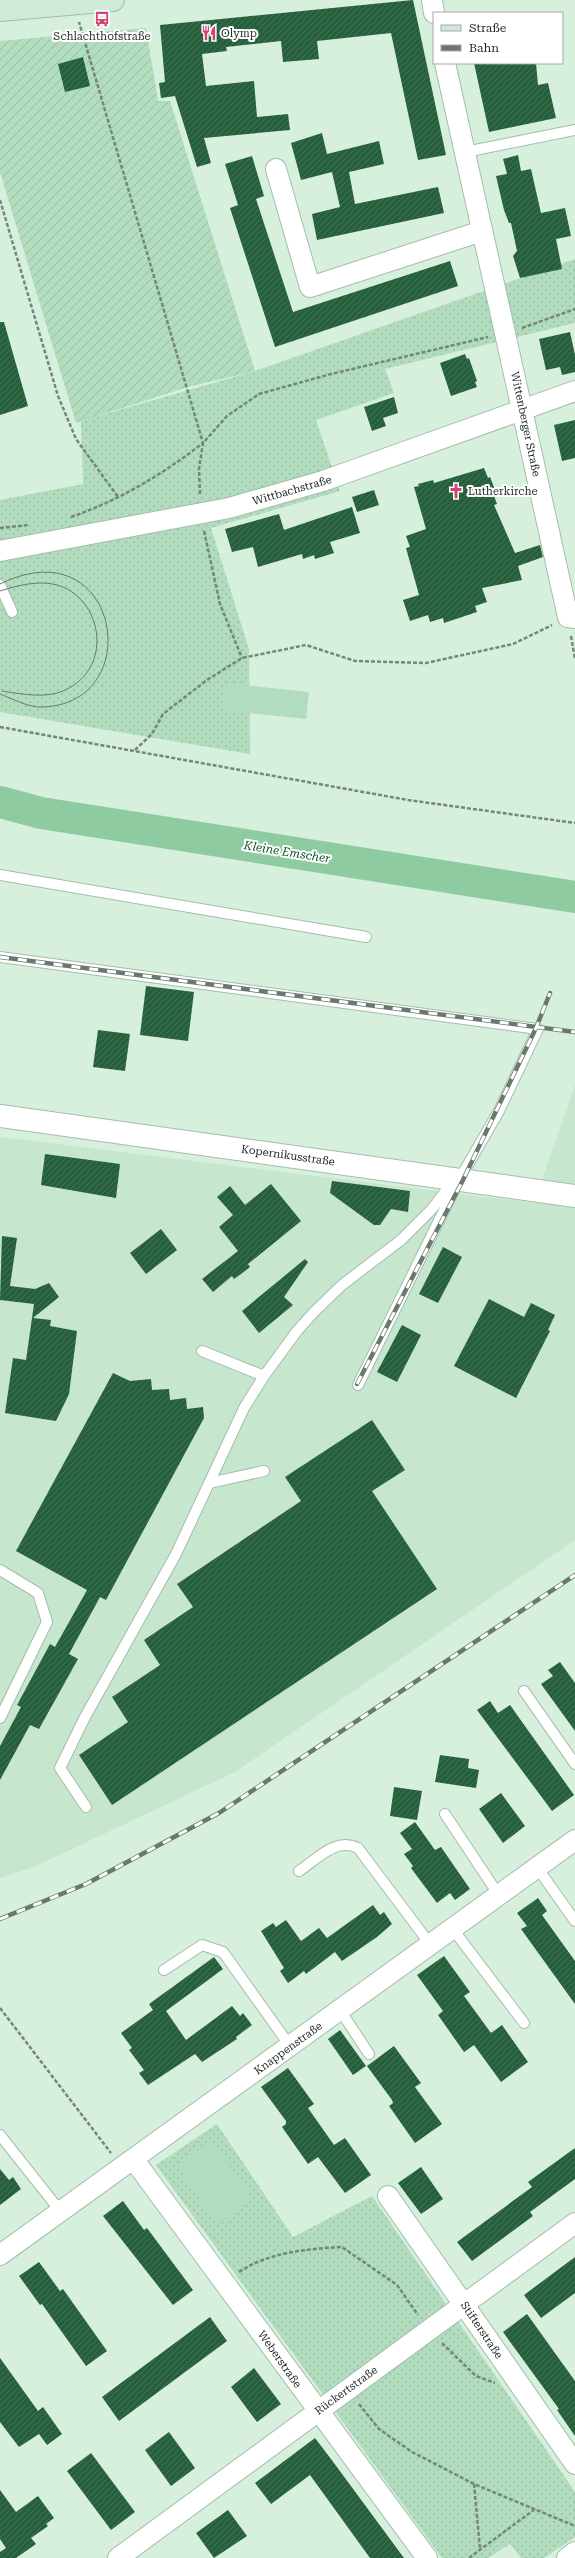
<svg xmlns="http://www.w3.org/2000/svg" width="575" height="2558" font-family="'Roboto Serif',serif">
<defs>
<pattern id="grass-dots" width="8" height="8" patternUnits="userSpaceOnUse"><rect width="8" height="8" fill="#b1dcbd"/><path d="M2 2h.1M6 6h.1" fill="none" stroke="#98bda2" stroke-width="1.8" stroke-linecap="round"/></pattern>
<pattern id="garden-furrows" width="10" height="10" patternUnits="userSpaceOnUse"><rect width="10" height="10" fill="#b1dcbd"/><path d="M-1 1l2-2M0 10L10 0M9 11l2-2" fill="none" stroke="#98bda2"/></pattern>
<pattern id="building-hatch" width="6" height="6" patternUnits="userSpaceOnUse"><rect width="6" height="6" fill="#255f3b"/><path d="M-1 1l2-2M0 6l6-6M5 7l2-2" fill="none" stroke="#437255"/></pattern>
</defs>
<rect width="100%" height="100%" fill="#d6f0dd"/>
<!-- built -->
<path fill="#c6e6ce" d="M575,1085v455l-340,232 -201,95 -34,11v-741l534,66z"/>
<!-- grass -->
<path fill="url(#grass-dots)" d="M575,259v64l-190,46 9,24 -78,27 24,71 -129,37 38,121 1,105 -250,-42v-212l83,-16 -2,-63 174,-50z
M217,2124l76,113 79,-41 203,296v45l-31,21h-23l-11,-14 -22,14h-46l-286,-393z"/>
<!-- garden -->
<path fill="url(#garden-furrows)" d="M146,28l12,73h12l85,270 -67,16 -112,36 -76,-251v-131z"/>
<!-- pitch -->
<path fill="#b1dcbd" d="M224,683l85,9 -3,27 -85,-9z
M212,2140l41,60 -36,25 -41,-60z"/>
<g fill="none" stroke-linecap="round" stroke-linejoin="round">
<!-- river -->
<path stroke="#8fcba1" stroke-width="32" d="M0,802l41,11 534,84"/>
</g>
<!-- building -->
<path fill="url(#building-hatch)" d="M413,0l33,155 -28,5 -27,-127 -74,8 2,18 -36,3 -2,-21 -55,6 1,4 -25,3 4,32 48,-5 3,36 31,-3 2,16 -86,8 7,25 -14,4 -22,-71 -14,2 -2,-15 6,-1 -5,-57z
M83,57l7,29 -25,6 -7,-28z
M474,63h62l2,22 10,-2 8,35 -67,14z
M322,133l5,21 52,-13 5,23 -35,8 6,32 83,-17 6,26 -127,27 -5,-26 28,-7 -8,-35 -31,8 -10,-37z
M518,155l3,16 10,-2 10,44 24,-5 6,28 -15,3 6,30 -42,9 -7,-22 4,-5 -6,-28h-2l-5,-13 -8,-34 11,-2 -4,-15z
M252,156l12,40 -8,3 37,113 157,-51 8,25 -183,61 -45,-139 8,-3 -13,-41z
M0,322h4l24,84 -28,9z
M570,332l5,23v17l-13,3 -2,-8 -14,3 -7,-31z
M465,354l2,5 2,-1 8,23 -2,1 2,5 -26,9 -11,-33z
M394,397l4,16 -15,5 3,8 -14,5 -8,-24z
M575,420v38l-13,3 -8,-36z
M484,468l4,10 2,-1 7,18 -3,1 3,8 -3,1 21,48 25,-8 3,12 -25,9 4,14 -40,8 5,14 -12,4 2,6 -33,11 -1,-5 -13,4 -2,-7 -18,6 -7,-21 16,-5 -13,-47 4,-1 -4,-11 20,-7 -12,-42 5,-1 -1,-2 15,-4 1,3z
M374,490l5,15 -22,7 -5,-15z
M352,507l8,26 -30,9 4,11 -19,6 -1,-4 -11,4 -1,-5 -44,13 -5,-20 -21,5 -7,-23 54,-15 5,16z
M146,986l48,6 -6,49 -48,-6z
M98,1030l32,4 -5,37 -32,-4z
M45,1154l75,10 -4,34 -75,-13z
M332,1181l78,10 -2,21 -17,-3 -11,16h-6l-44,-32z
M271,1184l30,37 -53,43 2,3 -9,7 -7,5 -2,-3 -19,16 -11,-13 36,-28 -19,-24 14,-12 -16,-18 13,-11 15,19z
M161,1229l16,21 -31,24 -16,-21z
M2,1236l15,2 -7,48 25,3 14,-6 10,14 -26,21 18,2 -1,6 27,5 -8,63 -13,27 -51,-8 8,-55 13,2 8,-56 -34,-4z
M443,1247l19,10 -24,46 -19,-9z
M305,1259l3,3 -24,35 9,8 -34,28 -17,-22z
M489,1299l35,18 7,-14 24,12 -7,15 2,1 -34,67 -62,-32z
M402,1325l19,10 -24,47 -20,-10z
M113,1373l17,8 21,-2 1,11 17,-1 1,11 16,-2 1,11 16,-2 1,11 -98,182 -6,-3 -31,57 9,5 -39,70 -9,-4 -30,55v-34l21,-39 -4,-2 33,-61 5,3 32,-57 -71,-39z
M372,1420l33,50 -33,21 65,98 -325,216 -33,-50 49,-33 -16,-25 48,-32 -16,-25 49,-33 -16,-23 124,-83 -16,-24z
M560,1662l15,21v48l-34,-47 12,-8 -5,-6z
M490,1701l8,12 12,-8 64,90 -22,16 -75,-101z
M440,1755l29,4 -1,9 11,2 -3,18 -41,-6z
M394,1787l28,4 -5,29 -27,-4z
M501,1793l24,33 -22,17 -24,-34z
M415,1822l20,28 6,-3 29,42 -15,11 -5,-7 -13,10 -26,-35 2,-2 -9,-12 8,-5 -12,-16z
M538,1898l9,13 -5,4 33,46v43l-54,-75 6,-3 -10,-13z
M373,1905l7,10 4,-3 8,12 -15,13 -35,24 -7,-9 -29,22 -2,-3 -16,12 -8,-12 4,-3 -23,-37 12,-8 3,4 10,-7 15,21 18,-13 8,10z
M444,1956l26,36 -6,4 27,37 11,-8 26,37 -27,20 -27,-37 -10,7 -26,-37 5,-4 -26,-36z
M214,1957l9,12 -57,42 20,29 46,-34 8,10 3,-3 9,12 -16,12 1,2 -35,23 -7,-8 -47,31 -9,-12 5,-3 -15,-20 3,-2 -11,-15 32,-23 -4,-6z
M340,2030l26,36 -13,9 -25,-36z
M394,2046l27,37 -6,4 27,37 -27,19 -26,-37 4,-3 -1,-3 -25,-34z
M288,2068l26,36 -6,4 26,37 11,-7 26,37 -26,18 -27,-36 -10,7 -26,-37 4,-3v-3l-25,-34z
M575,2148v31l-45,33 3,4 -61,45 -15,-19 75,-55 -4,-5z
M421,2167l22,32 -22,15 -23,-31z
M0,2169l9,11 4,-3 8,12 -21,16z
M123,2201l21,29 3,-2 46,62 -20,15 -70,-89z
M575,2257v36l-34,25 -17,-23z
M39,2262l21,29 3,-2 44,62 -21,15 -44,-62 -2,1 -21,-29z
M527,2314l48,67v55l-18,-26 2,-1 -56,-77z
M210,2317l17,24 -108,80 -17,-24z
M0,2358l38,53 5,-4 19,27 -15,11 -8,-11 -20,13 -19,-25z
M254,2368l27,36 -24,18 -26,-35z
M169,2432l26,36 -24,18 -26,-36z
M315,2438l16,21 73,99h-34l-60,-83 -39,29 -16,-21z
M91,2453l44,59 -24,18 -44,-59z
M0,2490l16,22 22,-16 16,22 -8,6 2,2 -17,12 5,6 -20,14h-16v-6l6,-4 -6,-9z
M228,2510l19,26 -33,22 -18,-25z"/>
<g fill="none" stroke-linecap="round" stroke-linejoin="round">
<defs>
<path id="service" d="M465,152l110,-22
M0,585l12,27
M0,875l366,62
M0,957l538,72 -39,82 -40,69 -101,205
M202,1351l62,25
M209,1483l55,-12
M0,1570l38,23 9,29 -47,96
M524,1691l51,73
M86,1807l-26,-39 25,-51 91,-163 68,-146 20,-32 33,-45 17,-19 28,-27 59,-45 31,-31 21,-28
M445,1814l53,80
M536,1866l39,55
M299,1871c18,-12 37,-34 59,-23l72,96
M452,1928l72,95
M164,1970l38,-25 21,7 67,94
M340,2010l29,44
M0,2135l61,77"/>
<path id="minor" d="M432,0l2,13
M445,63l123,554 7,1
M276,169l34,118 172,-56
M0,551l229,-43 94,-27 252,-90
M134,2160l293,398
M388,2196l187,268
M0,2255l575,-415
M118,2558l457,-335
M567,2558l8,-6"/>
<path id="tertiary" d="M0,1116l575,80"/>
<path id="secondary" d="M0,10l113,-10"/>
</defs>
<!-- service casing -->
<use href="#service" stroke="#a5bdab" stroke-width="12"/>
<!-- minor casing -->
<use href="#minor" stroke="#a5bdab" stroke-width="22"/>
<!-- tertiary casing -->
<use href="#tertiary" stroke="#a5bdab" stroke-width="24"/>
<!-- secondary casing -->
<use href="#secondary" stroke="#a5bdab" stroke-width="24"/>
<!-- path -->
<path stroke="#75867a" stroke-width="2.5" stroke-dasharray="4 2" stroke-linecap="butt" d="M0,200l58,196 18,43 42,58
M522,328l53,-19
M200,494l-1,-25 4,-26 24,-27 32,-22 72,-20 157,-37
M71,517c49,-17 92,-43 132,-74l-124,-421
M0,528l29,-3
M204,531l16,73 22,54
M571,636l4,23
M0,727l408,73 167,23
M135,750l17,-16 11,-20 44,-34 35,-22 64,-13 49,16 71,2 87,-19 39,-19
M0,2008l111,145
M239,2272c30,-20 68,-23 103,-25l55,38 21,30
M442,2343l34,33 19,7
M359,2404l20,25 33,23 62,32 101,42
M474,2484l6,65
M469,2558l66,-49"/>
<!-- service -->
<use href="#service" stroke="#fff" stroke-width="10"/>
<!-- minor -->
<use href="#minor" stroke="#fff" stroke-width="20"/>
<!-- tertiary -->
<use href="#tertiary" stroke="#fff" stroke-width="22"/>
<!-- secondary -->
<use href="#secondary" stroke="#cdebd8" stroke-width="22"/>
<!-- tram -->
<path stroke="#69796e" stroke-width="1" d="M0,584c119,-59 149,119 43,123 -14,1 -30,-8 -43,-13
M0,591c13,-4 27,-8 42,-8 58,0 77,83 23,107 -18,9 -44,4 -63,1"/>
<defs>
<path id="rail" d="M0,957l575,75
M357,1384l106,-204 73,-152 14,-35
M0,1919l86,-35 133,-71 356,-238"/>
</defs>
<!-- rail casing -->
<use href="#rail" stroke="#69796e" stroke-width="4.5"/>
<!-- rail -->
<use href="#rail" stroke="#fff" stroke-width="3" stroke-dasharray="9" stroke-linecap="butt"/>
</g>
<!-- icons -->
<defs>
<symbol id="bus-bare" viewBox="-9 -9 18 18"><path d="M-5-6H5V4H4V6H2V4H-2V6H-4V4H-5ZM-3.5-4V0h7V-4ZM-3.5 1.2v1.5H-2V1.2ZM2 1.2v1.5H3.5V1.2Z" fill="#d14475" stroke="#fff" stroke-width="2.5" paint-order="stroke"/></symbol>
<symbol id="restaurant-bare" viewBox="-9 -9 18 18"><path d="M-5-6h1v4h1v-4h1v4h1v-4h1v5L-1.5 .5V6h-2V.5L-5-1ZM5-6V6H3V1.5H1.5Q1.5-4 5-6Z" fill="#d14475" stroke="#fff" stroke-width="2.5" paint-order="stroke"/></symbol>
<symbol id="church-bare" viewBox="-9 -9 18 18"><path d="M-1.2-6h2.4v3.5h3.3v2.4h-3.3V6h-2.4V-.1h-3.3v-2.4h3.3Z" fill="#d14475" stroke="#fff" stroke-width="2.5" paint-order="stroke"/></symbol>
</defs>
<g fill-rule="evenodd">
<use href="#bus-bare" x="91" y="8" width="22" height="22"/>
<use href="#restaurant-bare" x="198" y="22" width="22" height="22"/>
<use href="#church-bare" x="445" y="480" width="22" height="22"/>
</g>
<g text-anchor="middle" stroke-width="4" stroke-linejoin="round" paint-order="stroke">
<!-- poi labels -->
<g font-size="11" fill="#1d2620" stroke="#fff" text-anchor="start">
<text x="221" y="37">Olymp</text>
<text x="102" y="40" text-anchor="middle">Schlachthofstraße</text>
<text x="468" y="495">Lutherkirche</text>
</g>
<!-- street labels -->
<g font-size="11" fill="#1d2620" stroke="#fff">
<text transform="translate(526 424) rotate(78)" y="4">Wittenberger Straße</text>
<text transform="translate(292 490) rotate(-16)" y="4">Wittbachstraße</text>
<text transform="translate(288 1155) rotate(8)" y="4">Kopernikusstraße</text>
<text transform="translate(288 2048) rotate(-36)" y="4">Knappenstraße</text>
<text transform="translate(482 2330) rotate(56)" y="4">Stifterstraße</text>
<text transform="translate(280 2359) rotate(55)" y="4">Weberstraße</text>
<text transform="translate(346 2390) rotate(-36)" y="4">Rückertstraße</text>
</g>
<!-- water labels -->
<g font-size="12" font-style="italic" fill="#0e542d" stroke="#fff">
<text transform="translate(287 852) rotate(9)" y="4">Kleine Emscher</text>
</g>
</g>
<!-- legend -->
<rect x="433" y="12" width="130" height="52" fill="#ffffff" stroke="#a5a8a6"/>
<rect x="441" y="25" width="20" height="6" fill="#cdebd8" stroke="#a5a8a6"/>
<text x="469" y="32" font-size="12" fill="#1d2620">Straße</text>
<rect x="441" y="45" width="20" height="6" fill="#69796e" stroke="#a5a8a6"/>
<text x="469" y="52" font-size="12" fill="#1d2620">Bahn</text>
</svg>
